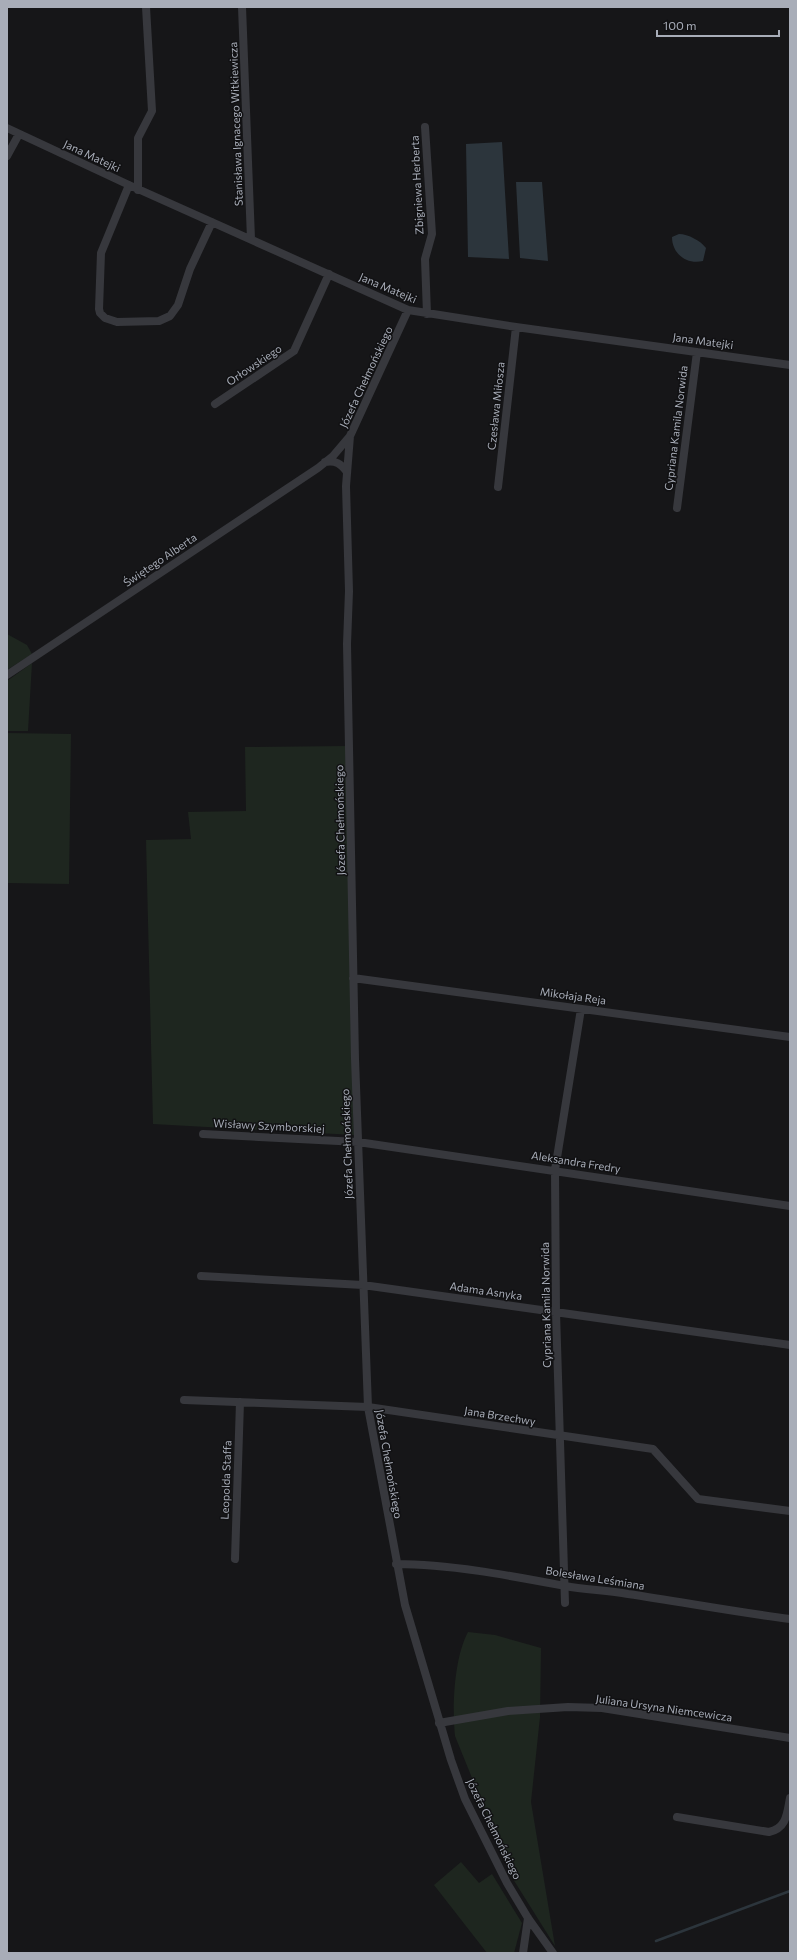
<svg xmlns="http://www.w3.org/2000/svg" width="797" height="1960" font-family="Commissioner,sans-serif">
<rect width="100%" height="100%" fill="#161618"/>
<!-- green -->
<path fill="#1e261f" d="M7,634l20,11 5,9 -25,16z
M32,663l-4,68h-21v-50z
M7,733l64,1 -2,150 -62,-1z
M347,746l4,94 3,295 -201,-11 -7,-284 45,-1 -3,-27 58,-1 -1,-64z
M468,1632l27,3 46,13 -1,69 -9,85 24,144 -42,-67 -58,-143c-3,-29 -1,-78 13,-104z
M461,1862l18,21 13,-9 30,49 -8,30h-27l-53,-68z"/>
<!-- water -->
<path fill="#2c353c" d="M502,142l7,117 -41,-2 -2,-113z
M516,182h26l6,79 -28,-3z
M679,234c9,0 22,7 27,14l-3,13c-16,4 -31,-7 -31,-24z"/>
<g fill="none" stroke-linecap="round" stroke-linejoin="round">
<!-- stream -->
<path stroke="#2c353c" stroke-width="2.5" d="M656,1941l134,-50"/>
<!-- street -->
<path stroke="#37383d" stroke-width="8" d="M242,7l9,232
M425,127l7,107 -7,25 2,55
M7,128l122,57 279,125 108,17 274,38
M7,156l12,-22
M129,185l-28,68 -2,56 1,4 5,5 12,4 42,-1 11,-5 8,-11 12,-36 22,-47
M138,190v-52l14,-27 -6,-104
M408,310l-58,126 -4,50 3,105 -2,53 8,415 13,348 37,198 46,155 14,39 42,84 21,35 25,35
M215,404l79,-53 35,-77
M325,462c11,-2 16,2 22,10
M498,487l18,-160
M677,508l20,-156
M7,675l311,-207 15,-12 17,-20
M353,978l437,59
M203,1134l155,8 432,64
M201,1276l162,9 427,60
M184,1400l184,7 285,42 45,50 92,12
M235,1559l5,-157
M396,1564c54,0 116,12 169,22 20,4 42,4 63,8 54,8 108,18 162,25
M565,1603l-9,-291 -1,-142 26,-161
M439,1723l69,-12 60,-4 34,1 188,30
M677,1817l92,15c18,-4 18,-19 21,-34
M523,1953l5,-35"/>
</g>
<g text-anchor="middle" stroke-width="3" stroke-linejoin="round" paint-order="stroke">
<!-- street labels -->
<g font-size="11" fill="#a8adb8" stroke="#111113">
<text transform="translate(236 124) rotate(-92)" y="4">Stanisława Ignacego Witkiewicza</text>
<text transform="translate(92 156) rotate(25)" y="4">Jana Matejki</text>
<text transform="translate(417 185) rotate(-93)" y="4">Zbigniewa Herberta</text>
<text transform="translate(388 288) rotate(23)" y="4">Jana Matejki</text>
<text transform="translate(703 341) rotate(8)" y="4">Jana Matejki</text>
<text transform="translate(254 365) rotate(-34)" y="4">Orłowskiego</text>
<text transform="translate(366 377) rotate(-65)" y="4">Józefa Chełmońskiego</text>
<text transform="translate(496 406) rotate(-84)" y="4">Czesława Miłosza</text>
<text transform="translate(676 428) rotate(-83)" y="4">Cypriana Kamila Norwida</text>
<text transform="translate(160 560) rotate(-34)" y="4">Świętego Alberta</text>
<text transform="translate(340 820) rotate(-91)" y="4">Józefa Chełmońskiego</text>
<text transform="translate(573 996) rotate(8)" y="4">Mikołaja Reja</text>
<text transform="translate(269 1126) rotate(3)" y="4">Wisławy Szymborskiej</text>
<text transform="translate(347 1144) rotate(-92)" y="4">Józefa Chełmońskiego</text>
<text transform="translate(576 1162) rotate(9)" y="4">Aleksandra Fredry</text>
<text transform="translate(486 1291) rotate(8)" y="4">Adama Asnyka</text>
<text transform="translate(546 1305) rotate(-91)" y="4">Cypriana Kamila Norwida</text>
<text transform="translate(500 1416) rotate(9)" y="4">Jana Brzechwy</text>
<text transform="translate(389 1464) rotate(80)" y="4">Józefa Chełmońskiego</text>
<text transform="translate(226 1480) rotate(-88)" y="4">Leopolda Staffa</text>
<text transform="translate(595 1578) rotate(9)" y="4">Bolesława Leśmiana</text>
<text transform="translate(664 1708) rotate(8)" y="4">Juliana Ursyna Niemcewicza</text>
<text transform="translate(494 1829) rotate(64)" y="4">Józefa Chełmońskiego</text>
</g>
</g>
<!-- border -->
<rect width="797" height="1960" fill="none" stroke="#a8adb8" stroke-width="16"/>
<!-- scale -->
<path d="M657 30v6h122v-6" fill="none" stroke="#a8adb8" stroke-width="2"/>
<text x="663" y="30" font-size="12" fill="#a8adb8" stroke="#111113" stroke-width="3" paint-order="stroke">100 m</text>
</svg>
